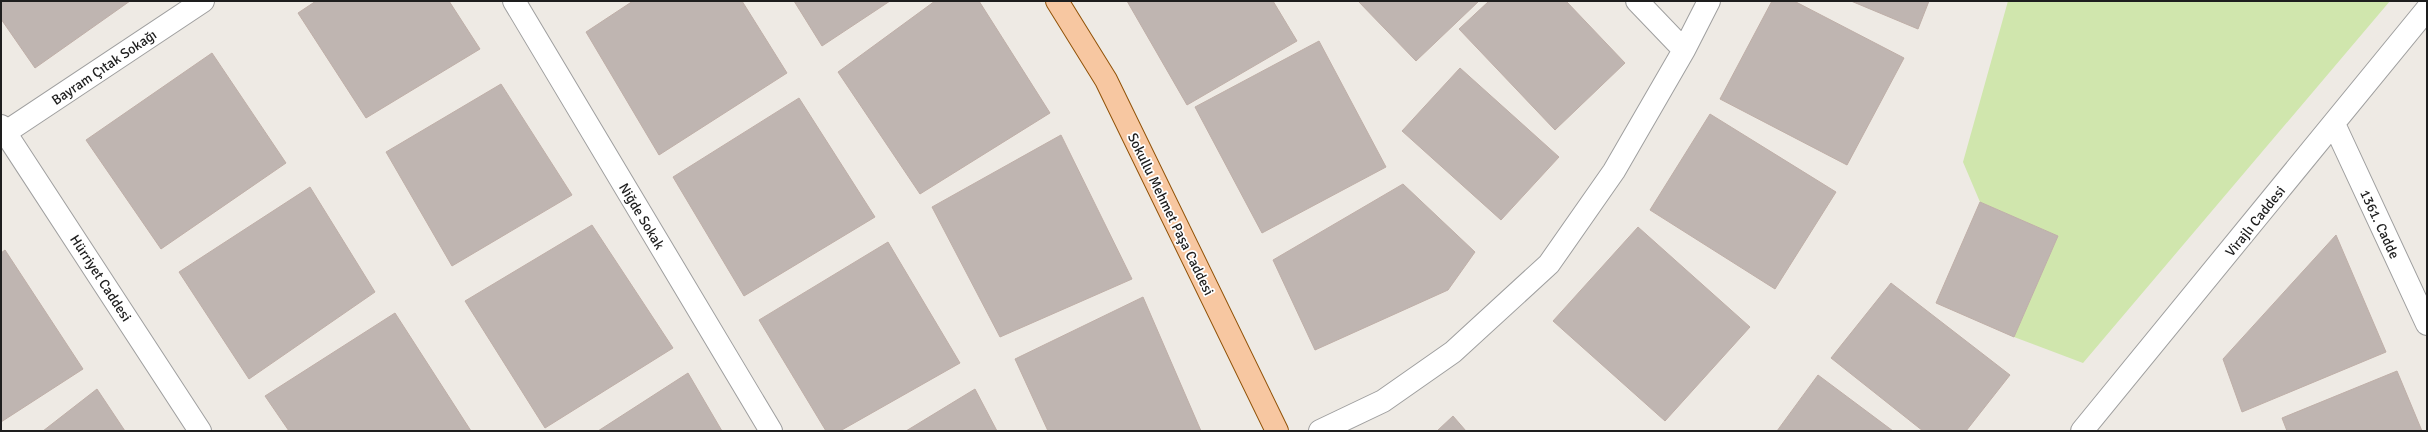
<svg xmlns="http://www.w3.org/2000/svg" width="2428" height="432" font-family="Signika,sans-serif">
<rect width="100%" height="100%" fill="#eeeae4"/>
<!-- grass -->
<path fill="#d0e6ad" d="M2008,1h382l-307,362 -69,-26 44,-101 -78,-34 -17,-40z"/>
<!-- building -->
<path fill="#bfb5b1" stroke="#bfafa8" d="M1,1h129l-95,67 -34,-49z
M316,1h133l31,48 -114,69 -68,-105z
M633,1h109l45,72 -128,82 -73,-123z
M794,1h96l-68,45z
M935,1h44l71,112 -130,81 -82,-122z
M1127,1h146l24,40 -110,64z
M1358,1h121l-63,60z
M1489,1h77l59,62 -70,67 -96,-101z
M1772,1h22l110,57 -57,107 -127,-66z
M1851,1h78l-11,28z
M1319,41l67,126 -124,66 -67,-126z
M212,53l74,110 -125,86 -75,-109z
M1460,68l99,89 -58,63 -99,-89z
M501,84l71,111 -120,71 -66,-114z
M799,98l76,119 -131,79 -71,-119z
M1710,114l126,78 -61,97 -125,-79z
M1061,135l71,144 -132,58 -68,-130z
M1403,184l72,68 -27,38 -133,60 -42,-90z
M310,187l65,105 -126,87 -70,-107z
M1980,202l78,34 -44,101 -78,-34z
M592,225l81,123 -128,80 -80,-127z
M1638,227l112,100 -85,94 -112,-100z
M2336,235l50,117 -144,60 -19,-53z
M888,242l72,121 -120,68h-14l-67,-111z
M5,250l78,119 -82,53v-169z
M1891,283l119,92 -44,56h-43l-92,-73z
M1143,297l58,134h-153l-33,-72z
M395,313l76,118h-182l-24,-35z
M2397,371l25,60h-135l-5,-13z
M688,373l34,58h-124z
M1818,375l75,56h-116z
M97,389l28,42h-82z
M975,389l22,42h-91z
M1453,416l13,15h-29z"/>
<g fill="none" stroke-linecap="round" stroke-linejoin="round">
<defs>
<path id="minor" d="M514,1l257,430
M1637,1l47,49
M2334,124l93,200
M1,126l199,305
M6,132l197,-131
M1320,431l63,-30 70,-49 96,-88 65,-93 70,-121 25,-49
M2082,431l345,-422"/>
<path id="major" d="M1057,1l49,79 171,351"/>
</defs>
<!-- minor casing -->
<use href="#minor" stroke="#9f9f9f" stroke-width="24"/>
<!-- major casing -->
<use href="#major" stroke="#915207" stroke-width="24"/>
<!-- minor -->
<use href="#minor" stroke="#fff" stroke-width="22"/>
<!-- major -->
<use href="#major" stroke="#f7c7a1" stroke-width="22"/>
</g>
<g text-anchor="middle" stroke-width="3.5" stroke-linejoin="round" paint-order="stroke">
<!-- street labels -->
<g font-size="14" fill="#1e1e1e" stroke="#fff">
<text transform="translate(104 67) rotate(-34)" y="5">Bayram Çıtak Sokağı</text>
<text transform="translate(1171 214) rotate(64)" y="5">Sokullu Mehmet Paşa Caddesi</text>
<text transform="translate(642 216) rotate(59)" y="5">Niğde Sokak</text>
<text transform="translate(2255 221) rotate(-51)" y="5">Virajlı Caddesi</text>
<text transform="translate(2380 224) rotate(65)" y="5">1361. Cadde</text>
<text transform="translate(101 278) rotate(57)" y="5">Hürriyet Caddesi</text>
</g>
</g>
<!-- border -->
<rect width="2428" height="432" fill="none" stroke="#1e1e1e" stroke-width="4"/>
</svg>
